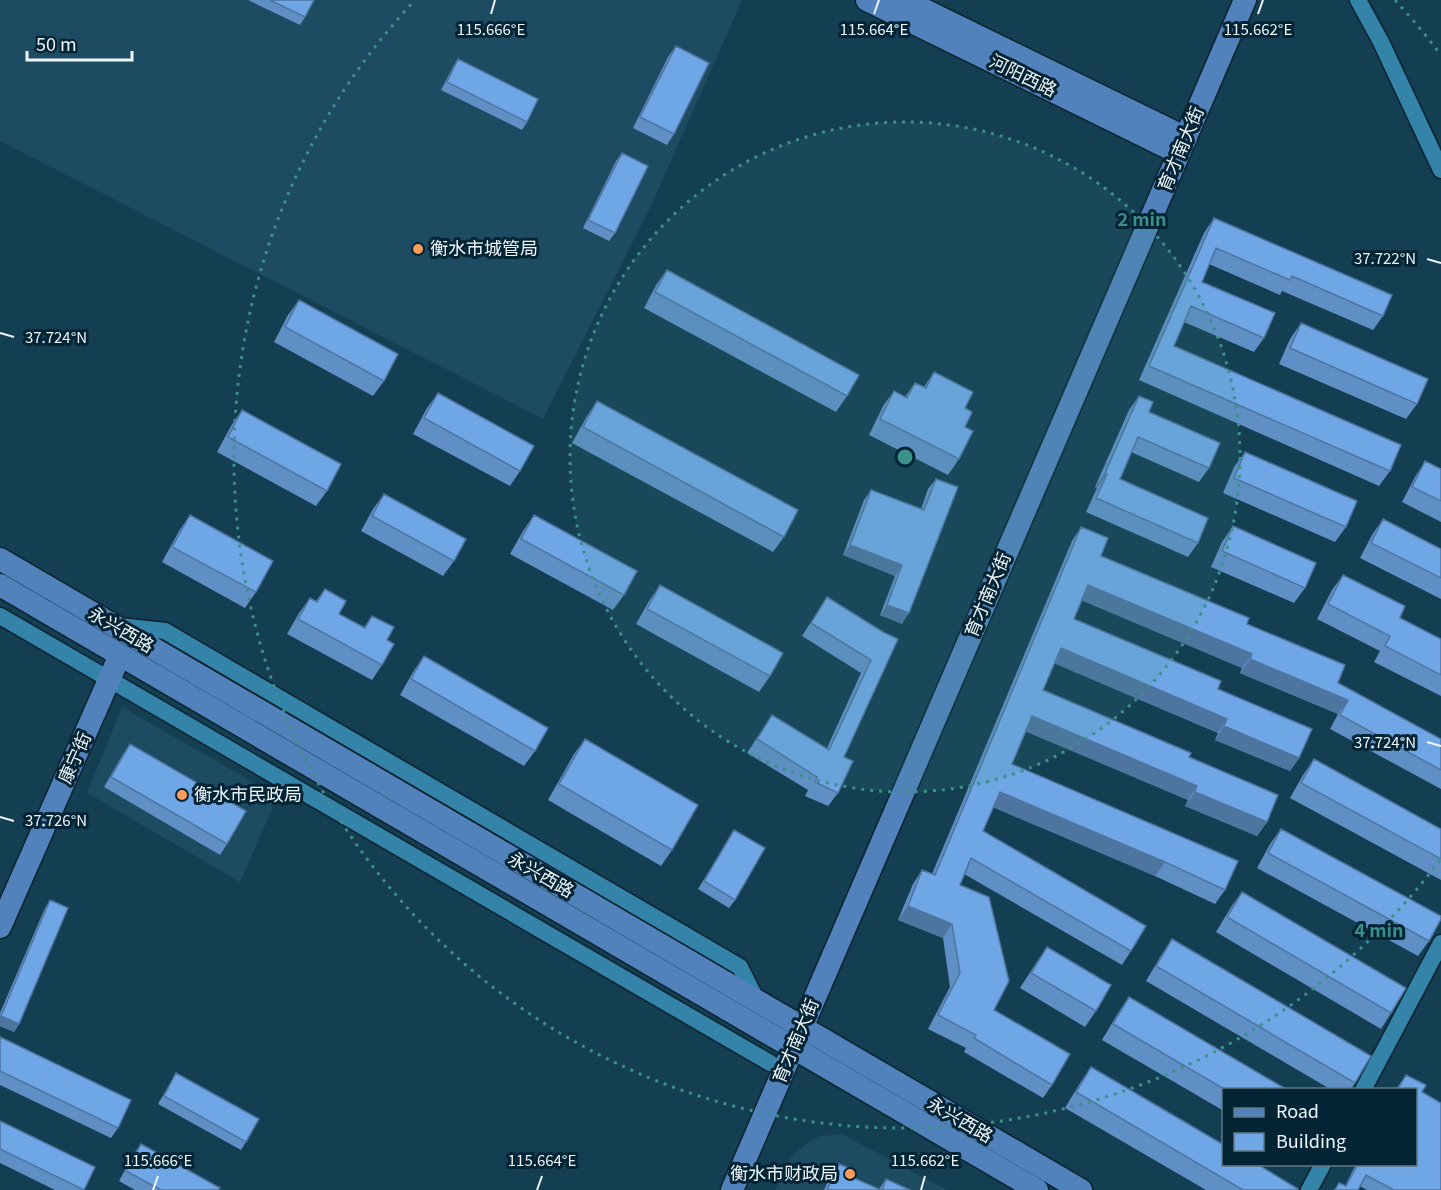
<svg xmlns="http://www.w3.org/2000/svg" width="1441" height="1190" font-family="Georgia,'Noto Sans SC',serif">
<rect width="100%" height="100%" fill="#143e52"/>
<!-- built -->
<path fill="#1c4b62" d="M0,0h742l-91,206 -108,213 -543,-278z
M122,707l156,89 -38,86 -153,-89z
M842,1134l105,56h-172l16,-33 15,-13 14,-8z"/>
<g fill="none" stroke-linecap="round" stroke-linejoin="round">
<defs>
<path id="street" d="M1358,0l23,42 60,128
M0,616l770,447
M120,626l45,5 575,336 17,34
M1363,1090l78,-147
M1309,1190l14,-26"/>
<path id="secondary" d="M867,0l312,153
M904,0l282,138
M0,559l1081,631
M0,585l1037,605
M0,927l120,-272
M732,1190l513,-1190"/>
</defs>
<!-- street casing -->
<use href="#street" stroke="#0b2430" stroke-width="19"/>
<!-- secondary casing -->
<use href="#secondary" stroke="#0b2430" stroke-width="25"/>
<!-- street -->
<use href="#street" stroke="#3484aa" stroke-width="16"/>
<!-- secondary -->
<use href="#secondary" stroke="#5182bc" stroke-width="22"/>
</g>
<!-- wall -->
<path fill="#5f8fc5" d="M248,0h66l-9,17 -5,8z
M676,46l-2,88 -7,11 -34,-17 35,-71z
M458,59l69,63 -5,8 -81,-40 12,-23z
M622,153l-7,80 -6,8 -26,-13 33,-67z
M1214,218l169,98 -10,14 -91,-39 -2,4 -71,-31 -7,18 62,56 -10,14 -70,-30 -10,24 216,125 -11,15 -240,-106 65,-147z
M667,270l180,126 -11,16 -192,-104 12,-23z
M299,300l85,81 -11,15 -99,-54 14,-27z
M1301,323l116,81 -11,15 -127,-55 11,-25z
M934,372l31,36v19l-6,32 -11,16 -79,-40 14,-29 11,-15 11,6 10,-14 9,4z
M438,393l82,78 -10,15 -97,-52 14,-26z
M1139,396l10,16 60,56 -10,14 -68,-30 -11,27 78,64 -10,14 -102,-45 11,-24 -2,-1 34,-77z
M597,401l187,136 -11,15 -201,-109 15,-27z
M242,410l85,81 -11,15 -99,-54 14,-26z
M1245,452l101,75 -11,15 -112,-49 11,-26z
M1425,461l16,8v53l-39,-20 13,-25z
M936,479l-34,145 -22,-9 15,-39 -52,-21 21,-55 7,-10 50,19 7,-20z
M384,494l70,67 -11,15 -82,-45 12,-22z
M190,515l66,77 -11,16 -83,-46 17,-31z
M534,515l90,80 -11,15 -103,-56 13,-23z
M1383,519l58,30v50l-81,-41 12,-23z
M1233,526l72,62 -11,15 -83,-36 11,-25z
M1081,527l20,29 146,68 91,59 103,56v50l-111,-60 8,-15 -98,-41 2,-5 -160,-68 -8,19 144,70 81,69 -9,13 -75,-31 3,-7 -164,-70 -11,27 146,67 78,65 -10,14 -72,-30 3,-6 -162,-69 -14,33 213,126 -10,14 -60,-28 -162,-69 -10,24 148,120 -9,14 -158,-91 -4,11 34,125 58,75 -9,13 -79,-46 2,-4 -38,-19 22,-42 -7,-49 -45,-18 15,-36 9,-14 10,4 140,-333z
M1343,575l57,43 41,21v57l-67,-34 6,-11 -63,-32 15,-29z
M660,585l110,91 -11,16 -123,-68 13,-23z
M325,589l14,25 25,13 8,-11 15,24 -5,25 -10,15 -85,-46 12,-21 11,-15 6,3z
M827,597l56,35 -39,125 -6,36 -10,13 -23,-10 3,-6 -61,-37 25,-38 55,33 34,-75 -59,-37z
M424,656l111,95 -11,15 -124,-71 13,-23z
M585,739l87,111 -11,16 -113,-66 26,-46z
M130,744l97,100 -7,11 -116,-68 19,-33z
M1314,759l127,70v51l-151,-82 13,-23z
M1281,829l148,112 -11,15 -161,-88 13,-24z
M734,830l1,70 -6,8 -31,-19z
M1242,892l149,121 -10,16 -165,-97 15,-25z
M50,900l-31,124 -5,8 -14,-6v-13l45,-105z
M1172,939l183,144 -4,6h-21l-184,-108 16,-27z
M1047,947l49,64 -11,16 -65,-39 16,-25z
M1129,997l95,92v22l-122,-71 16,-27z
M0,1037l118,91 -7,10 -111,-53z
M1091,1067l206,123h-91l-141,-82 15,-25z
M176,1073l70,69 -5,8 -83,-46z
M1406,1075l16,17 19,98h-74l-7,-4 -2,4h-24l5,-7 6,3 11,-22h60v-75h-20z
M0,1121l84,69h-29l-55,-27z
M141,1144l77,46h-83l-16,-9 14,-26z
M839,1164l17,15 23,10 7,-10 24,11h-86l7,-16z"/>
<!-- shaded-wall -->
<path fill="#4e74a0" d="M1105,473l2,1 -10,14 -2,-1z
M850,545l52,20 -7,11 -52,-21z
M1088,585l164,69 -10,14 -164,-69z
M887,605l22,8 -7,11 -22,-9z
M1061,648l166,71 -9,14 -167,-71z
M1250,659l98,41 -10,14 -98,-41z
M1032,716l165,70 -9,14 -166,-70z
M1224,726l75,32 -9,13 -75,-31z
M1000,792l165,70 -10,14 -165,-70z
M1195,792l72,30 -10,14 -72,-30z
M908,906l44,18 -9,14 -45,-18z
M1,1016l18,8 -5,8 -14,-6v-9z"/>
<!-- building -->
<path fill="#6fa6e5" stroke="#4e74a0" stroke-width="1.5" d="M270,0h44l-9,17z
M676,46l33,17 -35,71 -34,-17z
M458,59l80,40 -11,23 -80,-40z
M622,153l26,13 -33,67 -27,-13z
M1214,218l178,77 -9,21 -91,-40 -2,4 -74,-32 -14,34 73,31 -11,25 -73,-32 -17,40 227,99 -11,26 -241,-105z
M667,270l192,105 -12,21 -192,-104z
M299,300l99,54 -14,27 -99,-54z
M1301,323l127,56 -11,25 -127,-56z
M934,372l39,20 -8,16 7,4 -7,15 8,4 -14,28 -79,-40 14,-28 13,7 8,-15 11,5z
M438,393l96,53 -14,25 -96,-53z
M1139,396l14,6 -4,10 71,31 -11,25 -71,-31 -18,42 88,39 -10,25 -102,-45 11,-24 -2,-1z
M597,401l201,109 -14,27 -201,-110z
M242,410l99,54 -14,27 -99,-54z
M1245,452l112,49 -11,26 -112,-49z
M1425,461l16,8v32l-29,-14z
M936,479l22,8 -49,126 -22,-8 15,-40 -52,-20 21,-55 53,20z
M384,494l82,45 -12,22 -82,-45z
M190,515l83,46 -17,31 -84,-45z
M534,515l103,56 -13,24 -103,-56z
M1383,519l58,30v29l-70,-35z
M1233,526l83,37 -11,25 -83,-37z
M1081,527l27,11 -7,18 148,62 -2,6 98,41 -7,18 103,56v31l-101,-55 8,-15 -98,-41 2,-5 -164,-69 -14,34 147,62 -3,8 94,40 -13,29 -75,-32 3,-7 -166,-71 -18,42 148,63 -2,4 89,38 -11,27 -72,-30 2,-6 -165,-70 -20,48 226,97 -13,29 -60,-28 -165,-70 -17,39 163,95 -15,25 -160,-93 -11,27 29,12 20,84 -15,29 76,44 -18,31 -78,-47 2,-3 -38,-20 22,-42 -8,-49 -44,-18 14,-36 13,5z
M1343,575l62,31 -5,12 41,21v36l-56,-29 5,-10 -62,-32z
M660,585l123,68 -13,23 -123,-67z
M325,589l21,12 -7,13 26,14 7,-12 22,11 -7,13 7,4 -12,21 -84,-46 12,-21 7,4z
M827,597l56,35 15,7 -54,118 9,4 -15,32 -23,-11 2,-5 -60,-38 15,-24 57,35 42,-90 -60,-37z
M424,656l124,72 -13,23 -124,-72z
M585,739l113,66 -26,45 -113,-66z
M130,744l116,67 -19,33 -116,-67z
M1314,759l127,70v30l-140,-76z
M1281,829l160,87v3l-12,22 -161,-88z
M734,830l31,18 -30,52 -31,-19z
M1242,892l164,96 -15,25 -164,-96z
M50,900l18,8 -49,116 -18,-8z
M1172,939l199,117 -16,27 -199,-117z
M1047,947l64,38 -15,26 -65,-38z
M1129,997l157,92h-62l-111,-65z
M0,1037l131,63 -13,28 -118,-57z
M1091,1067l133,78v19h33l41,25 -1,1h-54l-167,-98z
M176,1073l83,46 -13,23 -82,-46z
M1406,1075l20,10 -4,7 19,11v87h-47l-28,-15 -8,15h-23l4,-7 7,3 12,-22h58v-75h-18z
M0,1121l95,46 -11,23 -84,-41z
M141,1144l79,44 -2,2h-57l-35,-19z
M839,1164l12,5 5,10 25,11h-54z
M886,1179l24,11h-28z"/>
<!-- ticks -->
<path fill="none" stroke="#eff6fa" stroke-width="2" d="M491,14l4,-14M874,14l5,-14M1258,14l5,-14M1427,259l14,4M0,333l14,4M1427,742l14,4M0,817l14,4M153,1190l5,-14M537,1190l5,-14M921,1190l4,-14"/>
<!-- distance rings -->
<circle cx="905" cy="457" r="335" fill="#3c908a" fill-opacity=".12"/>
<g fill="none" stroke="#3c908a" stroke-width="3" stroke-dasharray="3 6">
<circle cx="905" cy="457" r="335"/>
<path d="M1440 860A670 670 0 1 1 415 0M1395 0A670 670 0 0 1 1440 54"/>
</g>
<!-- markers -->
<g fill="#ff9b5a" stroke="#022434" stroke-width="2">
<circle cx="418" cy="249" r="6"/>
<circle cx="182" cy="795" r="6"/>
<circle cx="850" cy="1174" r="6"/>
</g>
<g text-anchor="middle" stroke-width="6" stroke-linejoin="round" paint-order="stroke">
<!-- street labels -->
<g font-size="18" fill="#eff6fa" stroke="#022434">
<text transform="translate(1023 76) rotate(26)" y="6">河阳西路</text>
<text transform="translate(1181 149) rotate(-67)" y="6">育才南大街</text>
<text transform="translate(988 595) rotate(-67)" y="6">育才南大街</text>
<text transform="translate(121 630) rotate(30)" y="6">永兴西路</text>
<text transform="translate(75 758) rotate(-66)" y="6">康宁街</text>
<text transform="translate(541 875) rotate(30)" y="6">永兴西路</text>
<text transform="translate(796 1041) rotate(-67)" y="6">育才南大街</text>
<text transform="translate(960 1120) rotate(30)" y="6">永兴西路</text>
</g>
<!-- poi labels -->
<g font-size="18" fill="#eff6fa" stroke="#022434" text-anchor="start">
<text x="430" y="255">衡水市城管局</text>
<text x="194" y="801">衡水市民政局</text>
<text x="838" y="1180" text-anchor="end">衡水市财政局</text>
</g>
</g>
<g font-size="15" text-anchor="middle" fill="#eff6fa" stroke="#022434" stroke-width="6" stroke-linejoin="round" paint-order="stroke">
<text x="491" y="35">115.666°E</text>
<text x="874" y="35">115.664°E</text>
<text x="1258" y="35">115.662°E</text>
<text x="1385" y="264">37.722°N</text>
<text x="56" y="343">37.724°N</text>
<text x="1385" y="748">37.724°N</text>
<text x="56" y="826">37.726°N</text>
<text x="158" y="1166">115.666°E</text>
<text x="542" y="1166">115.664°E</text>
<text x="925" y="1166">115.662°E</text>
</g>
<circle cx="905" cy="457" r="9" fill="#3c908a" stroke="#022434" stroke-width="3"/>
<g font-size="18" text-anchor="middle" font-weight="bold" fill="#3c908a" stroke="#022434" stroke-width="6" stroke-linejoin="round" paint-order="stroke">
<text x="1142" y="226">2 min</text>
<text x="1379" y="937">4 min</text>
</g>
<!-- legend -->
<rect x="1222" y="1088" width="195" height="78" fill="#022434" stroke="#617883" stroke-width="1.5"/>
<rect x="1234" y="1108" width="30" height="9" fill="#5182bc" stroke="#617883" stroke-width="1.5"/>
<text x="1276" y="1118" font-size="18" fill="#eff6fa">Road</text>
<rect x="1234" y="1133" width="30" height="18" fill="#6fa6e5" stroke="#617883" stroke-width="1.5"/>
<text x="1276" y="1148" font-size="18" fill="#eff6fa">Building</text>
<!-- scale -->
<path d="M27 51v9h105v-9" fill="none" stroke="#eff6fa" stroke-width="3"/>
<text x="36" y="51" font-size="18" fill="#eff6fa" stroke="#022434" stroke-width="4.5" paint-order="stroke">50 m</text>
</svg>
